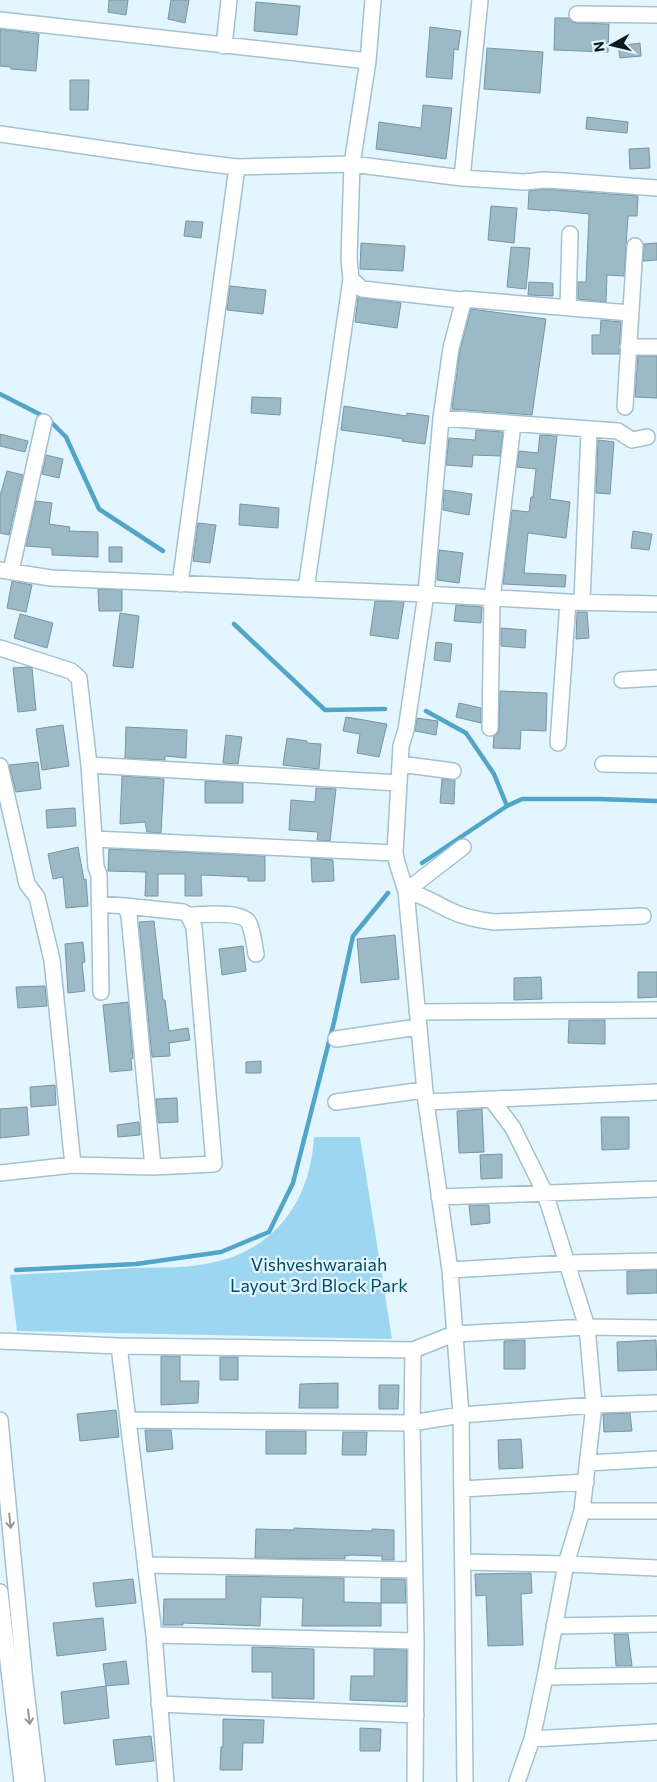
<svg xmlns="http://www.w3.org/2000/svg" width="657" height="1782" font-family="Commissioner,sans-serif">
<rect width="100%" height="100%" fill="#e3f6ff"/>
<!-- green -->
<path fill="#9cd6f0" d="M314,1137h46l32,202 -375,-8 -7,-56c40,-2 81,-4 122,-7 28,-1 59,1 87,-7 60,-15 92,-65 95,-124z"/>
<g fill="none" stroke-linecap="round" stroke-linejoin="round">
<!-- stream -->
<path stroke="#50a5c8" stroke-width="4.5" d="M0,394l47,24 19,19 33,72 64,42
M234,624l91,86 60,-1
M426,711l40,22 28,41 13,32
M422,863l85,-57 15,-7h76l59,2
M16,1270l120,-6 85,-12 48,-20 24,-49 41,-161 19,-86 35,-43"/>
</g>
<!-- building -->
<path fill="#9bb9c7" stroke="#7895a3" d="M109,0h19l-2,15 -18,-3z
M171,0h18l-4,23 -17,-4z
M256,2l44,4 -3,29 -43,-4z
M555,18h14l3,4 5,1 32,1 -1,28 -54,-2z
M430,27l31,4 -3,19 -4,-1 -2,30 -26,-2z
M0,29l39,5 -3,37 -25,-2v-2l-11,-1z
M640,43l1,13 -21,2 -2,-12z
M487,48l56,4 -3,41 -56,-4z
M70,80h19l-1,30h-18z
M423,105l29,3 -6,51 -70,-10 3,-27 42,6z
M587,117l41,5 -1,11 -41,-4z
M649,148l1,20 -20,1 -1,-20z
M544,189l94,7 -1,20h-9l-4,60 -17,-1 -1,27 -28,-3v-17h8l3,-68 -39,-4v1l-22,-2 1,-18z
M491,206l26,2 -3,35 -26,-3z
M186,221l17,1 -2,16 -17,-2z
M361,243l44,3 -2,25 -43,-2z
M657,243v17l-14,1 1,-17z
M511,247l19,1 -4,41 -19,-2z
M529,282l24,1v13l-25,-1z
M230,286l36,4 -3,24 -36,-4z
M358,297l43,6 -4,25 -42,-6z
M471,309l75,10 -14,96 -80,-6 8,-59z
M601,320l20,2 -2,32h-27v-19h8z
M638,356h19v42l-22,-1z
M252,397l29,1 -1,17 -29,-2z
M344,406l62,10 1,-3 22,3 -4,28 -23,-3 1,-2 -18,-3 -44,-6z
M476,430l27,2 -3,24 -27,-1 -1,12 -26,-2 3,-27 26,2z
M0,434l28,7 -3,11 -25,-6z
M540,435l17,1 -7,63 20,3 -4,36 -38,-5 -4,40 42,2 -1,12 -62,-3 9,-74 17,2 2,-15h2l3,-28 -19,-2 2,-16 19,2z
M598,440l16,2 -4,52 -14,-1z
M46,455l17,4 -4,19 -17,-4z
M7,471l16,4 -14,60 -9,-2v-37z
M444,490l28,4 -3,21 -26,-5z
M36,501l16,2 -3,21 21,3 -1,4 29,1v25l-46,-2v-7l-26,-2z
M240,504l39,4 -1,20 -39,-3z
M198,523l18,2 -6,38 -17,-2z
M633,531l19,3 -3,16 -18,-2z
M109,547h13v15h-13z
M439,550l24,3 -4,30 -22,-3z
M12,581l20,4 -6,27 -19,-4z
M98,589l24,1v21h-23z
M375,601l29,1 -6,37 -28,-4z
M456,605l26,2 -1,16 -27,-2z
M577,612h10l2,26 -13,1z
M120,613l19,3 -6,52 -20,-2z
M20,614l33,9 -6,25 -33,-10z
M501,628l25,2 -1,18 -24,-2z
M436,642l16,2 -2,18 -16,-2z
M28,667l4,1 4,42 -18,2 -5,-44z
M500,691l47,2 -1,38 -25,-1 -1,19 -27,-1 1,-12 4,-3 1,-5z
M459,703l22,5v15l-25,-6z
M346,717l41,7 -8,33 -22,-4 3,-19 -17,-3z
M417,718l21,3 -2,14 -21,-4z
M63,725l6,41 -27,4 -6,-41z
M126,727l61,3 -1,28 -21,-2v4l-40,-2z
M226,735l16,2 -4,27 -15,-1z
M287,738l20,3v2l14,1 -2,25 -36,-4z
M38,762l3,27 -25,3 -7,-27z
M122,776l42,3 -3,54 -14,-1 -2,-10 -25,2z
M442,779l13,1 -1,24 -14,-1z
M205,781l38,2v20h-38z
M316,788l20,1 -6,52 -13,-1 1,-8 -29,-2 2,-30 24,2z
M75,808l1,18 -29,2 -1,-18z
M78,847l6,33 2,-1 2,27 -22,2 -3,-31 -10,2 -5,-25z
M109,849l156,7v25h-17v-4l-47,-2 1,21h-17v-22h-27v22h-13l1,-24 -38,-1z
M311,858l22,2 1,21 -22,1z
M154,921l9,79h2l4,31 19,-3 2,12 -21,3 1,13 -18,1 -13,-135z
M395,935l4,44 -38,4 -4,-44z
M83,942l2,20 -3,1 3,28 -17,2 -3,-49z
M243,946l3,25 -24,4 -3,-26z
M638,972h19v25l-19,1z
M541,977l1,22 -28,1v-22z
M45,986l2,20 -29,2 -2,-21z
M128,1002l5,56 -2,1 1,11 -22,2 -7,-67z
M569,1020h36v24l-37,-1z
M261,1061v12h-15v-11z
M55,1085l1,20 -25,2 -1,-20z
M177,1098l1,24 -20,1 -2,-24z
M27,1107l2,28 -29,3v-29z
M482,1109l2,43 -25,1 -2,-42z
M601,1117h28v32l-27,1z
M139,1122l1,13 -22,2 -1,-12z
M502,1154v24l-21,1 -1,-24z
M469,1205h20l1,18 -19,2z
M657,1270v23l-30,1v-23z
M525,1340v29h-21v-28z
M656,1340l1,30 -39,1 -1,-29z
M161,1356h19v25h19l-1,22 -37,2z
M220,1357h18v23h-18z
M338,1383v25h-39l1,-24z
M379,1385h20l-1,24h-19z
M116,1410l3,27 -39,4 -3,-27z
M630,1413l2,18 -28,1 -1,-18z
M145,1430h26l2,19 -26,3z
M266,1431h40v23h-40z
M343,1432h24l-1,23h-24z
M521,1439l2,29 -24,1 -1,-29z
M294,1528l78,3v-2l22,1v30h-12v-4l-31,-1 -6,1v3l-90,-1 1,-29 38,1z
M531,1573l1,20 -11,1 2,51 -35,1 -2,-51 -10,1 -1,-22z
M226,1576l118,2v24l37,1v23h-79l1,-28 -42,-1 -1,29 -77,-3v2h-20l1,-26h62z
M133,1579l3,24 -40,4 -3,-24z
M381,1579h24l1,24h-25z
M103,1618l3,32 -49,6 -4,-33z
M614,1634h14l4,32h-16z
M252,1647l62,2v50l-42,-1v-26h-20z
M374,1649l33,1 -1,52 -56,-2 1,-24h23z
M126,1661l3,23 -23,2 -3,-22z
M106,1686l3,32 -45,6 -3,-32z
M223,1719l41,1 -1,23h-20l-1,27h-22l1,-23h2z
M360,1728l21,1 -1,22h-20z
M151,1736l3,25 -38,4 -3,-25z"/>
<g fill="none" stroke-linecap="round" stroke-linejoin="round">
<defs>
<path id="minor" d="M373,0l-5,61 -16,103 -3,95 2,20 11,10 99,11 3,-1 -13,49 -10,70 -15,176 -20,136 -5,16 -6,107 2,10 9,28 20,211 231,-10
M577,14l80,1
M0,20l368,41
M224,46l5,-46
M0,134l195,28 42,5 115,-3 110,14 62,4 20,-2 19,1 94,7
M462,178l18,-178
M464,299l166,14
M568,308l2,-74
M628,347h29
M625,407l10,-161
M441,418l177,13 14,9 15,-3
M0,570l51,8 375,16 142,8 89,2
M11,571l33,-149
M180,584l57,-417
M306,589l45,-310
M582,602l7,-172
M0,648l71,23 8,7 10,87 7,102 3,8 2,117
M622,680l35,-2
M490,728l2,-129 21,-175
M558,743l10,-141
M400,764l53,7
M603,764l54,1
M89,765l310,18
M0,766l27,118 10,13 15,63 21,205
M94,839l301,14
M406,891c17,4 27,11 43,19 14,7 29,10 45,12l149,-6
M406,891l57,-44
M99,904l26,2 4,9 24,252
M188,915c13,0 54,-5 61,8 4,9 5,21 7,31
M417,1012l240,-2
M336,1039l82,-12
M492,1100l21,28 32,65 42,134 7,78 -12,106
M336,1102l88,-12
M426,1102l24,168 11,145 4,367
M0,1173l73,-8 80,2 61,-3 -20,-237 -6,-12 -5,-3 -58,-6
M439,1197l218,-8
M450,1270l117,-7 90,-2
M0,1341l119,5
M413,1350l41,-16 133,-7 70,1
M0,1420l25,262 12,100
M129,1420l283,3 49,-8 133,-10 63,-2
M588,1463l69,-4
M462,1489l124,-7
M463,1562l103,2 91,4
M146,1565l269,5
M0,1592l22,190
M554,1626l103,-2
M154,1635l262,6
M545,1677l112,-2
M159,1704l257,11
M532,1739l125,-7
M166,1782l-12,-147 -35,-289 294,4 -1,73 4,218 -1,141
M517,1782l15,-43 13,-62 21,-113 16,-53h75"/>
</defs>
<!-- minor casing -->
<use href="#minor" stroke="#a3c1d0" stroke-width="18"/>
<!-- minor -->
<use href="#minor" stroke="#fff" stroke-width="15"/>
</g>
<!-- one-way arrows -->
<defs><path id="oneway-shaft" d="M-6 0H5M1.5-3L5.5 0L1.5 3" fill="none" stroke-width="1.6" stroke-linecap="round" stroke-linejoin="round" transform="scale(1.25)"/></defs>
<g stroke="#92989a">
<use href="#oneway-shaft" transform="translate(10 1521) rotate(84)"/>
<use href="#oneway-shaft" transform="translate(29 1717) rotate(83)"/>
</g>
<g text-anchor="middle" stroke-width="4.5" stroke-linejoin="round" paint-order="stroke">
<!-- park labels -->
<g font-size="18" fill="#004c65" stroke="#e3f6ff">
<text x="319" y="1271">Vishveshwaraiah<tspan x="319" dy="21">Layout 3rd Block Park</tspan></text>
</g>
</g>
<!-- north arrow -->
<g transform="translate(612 45) rotate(262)" stroke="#e3f6ff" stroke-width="4" paint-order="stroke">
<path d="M0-4L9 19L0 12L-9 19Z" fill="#0d191e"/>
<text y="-8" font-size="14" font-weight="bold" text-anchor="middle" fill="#0d191e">N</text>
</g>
</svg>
